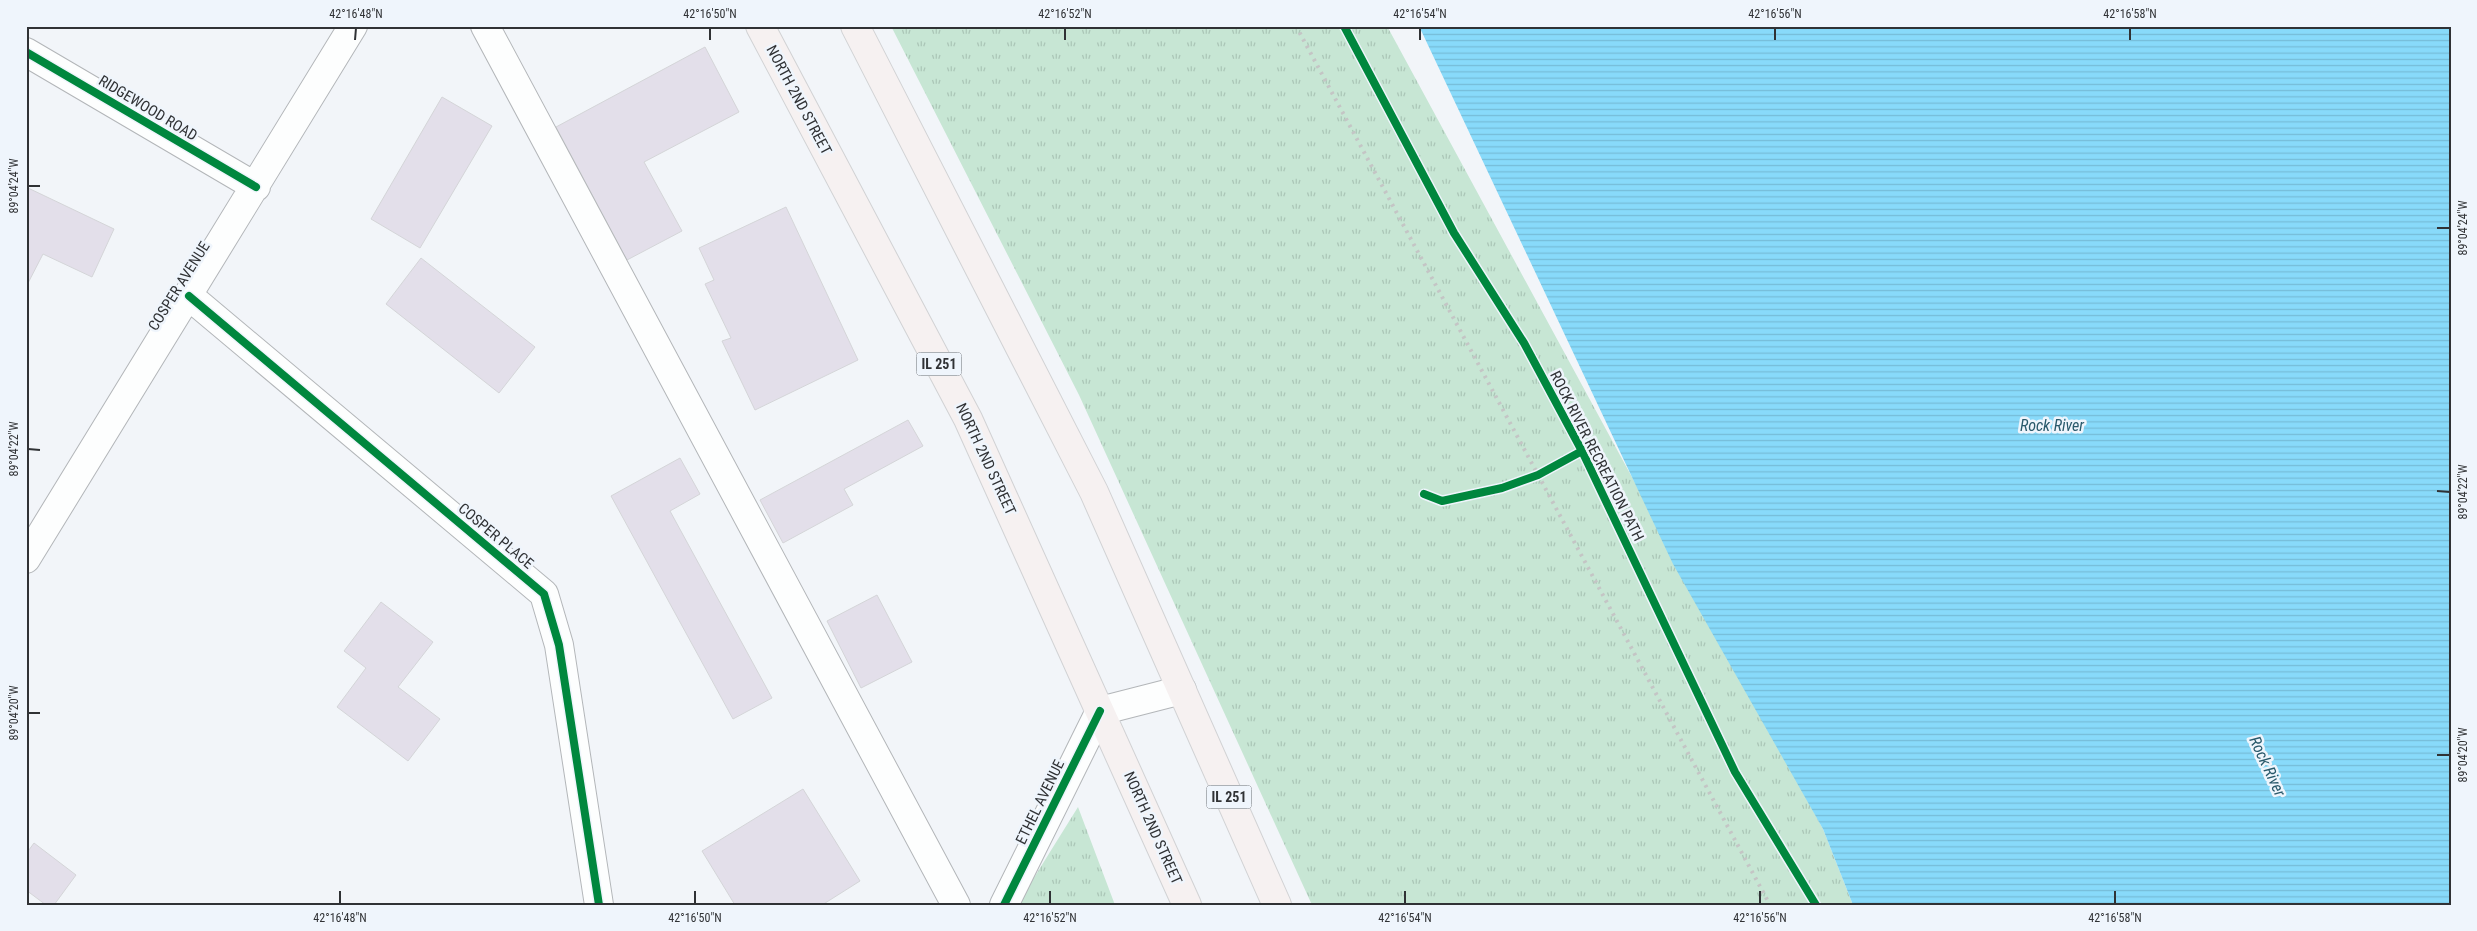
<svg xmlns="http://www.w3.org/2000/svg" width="2477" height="931" font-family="'Roboto Condensed',sans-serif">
<defs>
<pattern id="park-tufts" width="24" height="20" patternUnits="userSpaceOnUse" patternTransform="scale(1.25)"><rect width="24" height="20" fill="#c7e6d4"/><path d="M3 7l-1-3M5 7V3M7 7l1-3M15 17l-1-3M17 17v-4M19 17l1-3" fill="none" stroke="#abc6b7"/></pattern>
<pattern id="water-rules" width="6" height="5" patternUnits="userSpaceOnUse" patternTransform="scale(1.25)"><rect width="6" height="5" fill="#88dafa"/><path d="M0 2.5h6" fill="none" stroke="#76bcd7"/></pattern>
</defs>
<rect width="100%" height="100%" fill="#f2f5f9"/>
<!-- park -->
<path fill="url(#park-tufts)" d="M891,26h496l436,803 30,76h-541l-233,-510z
M1078,807l37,98h-98z"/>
<!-- water -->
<path fill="url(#water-rules)" d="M1419,26h1032v879h-598l-30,-76 -150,-265z"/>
<!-- building -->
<path fill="#e3dfea" stroke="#d4d5d8" d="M705,47l34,65 -95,50 38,69 -55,29 -71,-133z
M442,97l50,29 -72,122 -49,-29z
M26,187l88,42 -22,48 -49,-23 -17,33z
M786,207l72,153 -103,50 -33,-69 9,-3 -26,-54 9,-4 -15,-32z
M421,258l114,89 -36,46 -113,-89z
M908,420l15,26 -79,43 9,16 -70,38 -23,-43z
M680,458l20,36 -30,17 102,187 -39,21 -122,-223z
M877,595l35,67 -51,26 -34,-67z
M381,602l52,40 -35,45 42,32 -32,42 -71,-54 29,-39 -22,-17z
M803,789l57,92 -38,24h-87l-33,-54z
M34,843l42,32 -22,30h-8l-20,-15v-36z"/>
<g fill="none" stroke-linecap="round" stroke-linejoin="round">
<defs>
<path id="minor" d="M485,26l471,879
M26,52l230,135
M189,296l355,298 15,51 40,260
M26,559l327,-533
M1004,905l96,-194 82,-21"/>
<path id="major" d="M760,26l208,393 219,486
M855,26l239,466 183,413"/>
</defs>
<!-- minor casing -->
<use href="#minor" stroke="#b3b6b9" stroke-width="30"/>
<!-- major casing -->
<use href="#major" stroke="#d1d2d4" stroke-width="30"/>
<!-- minor -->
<use href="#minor" stroke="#fdfefe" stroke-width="28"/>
<!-- major -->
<use href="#major" stroke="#f6f1f1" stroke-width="28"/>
<!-- rail -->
<path stroke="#c4c5c5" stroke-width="4" stroke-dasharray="2.5 5" stroke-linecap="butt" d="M1296,26l474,879"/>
<defs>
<path id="cycleway" d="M1344,26l110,207 70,110 58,108 153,321 81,133
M26,52l230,135
M189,296l355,298 15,51 40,260
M1424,494l18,7 60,-13 36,-13 44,-24
M1004,905l96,-194"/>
</defs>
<!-- cycleway casing -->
<use href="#cycleway" stroke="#eff5fc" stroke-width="11"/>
<!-- cycleway -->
<use href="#cycleway" stroke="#00873e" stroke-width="8"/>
</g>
<!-- ticks -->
<path fill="none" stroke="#303235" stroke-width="2" d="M355,40l1,-12M710,40v-12M1065,40v-12M1420,40v-12M1775,40v-12M2130,40v-12M28,186h12M2437,228h13M28,449l12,1M2437,491l13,1M28,713h12M2437,755h13M340,904v-13M695,904v-13M1050,904v-13M1405,904v-13M1760,904v-13M2115,904v-13"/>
<g text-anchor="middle" stroke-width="5" stroke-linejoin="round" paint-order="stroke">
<!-- shield labels -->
<g fill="#eff5fc" stroke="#696c71" stroke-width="1">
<rect x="916.5" y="352.5" width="45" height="23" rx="4"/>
<rect x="1206.5" y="785.5" width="45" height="23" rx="4"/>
</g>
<g font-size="14" font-weight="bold" fill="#303235">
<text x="939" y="369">IL 251</text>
<text x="1229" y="802">IL 251</text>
</g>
<!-- street labels -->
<g font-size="15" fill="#303235" stroke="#eff5fc">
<text transform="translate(799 100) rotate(62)" y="5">NORTH 2ND STREET</text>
<text transform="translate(148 108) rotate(31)" y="5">RIDGEWOOD ROAD</text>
<text transform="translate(179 286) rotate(-58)" y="5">COSPER AVENUE</text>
<text transform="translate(1597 456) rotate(63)" y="5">ROCK RIVER RECREATION PATH</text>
<text transform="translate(986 459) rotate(65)" y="5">NORTH 2ND STREET</text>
<text transform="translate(496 536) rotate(40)" y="5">COSPER PLACE</text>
<text transform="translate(1040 802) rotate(-64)" y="5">ETHEL AVENUE</text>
<text transform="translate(1153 828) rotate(66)" y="5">NORTH 2ND STREET</text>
</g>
<!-- water labels -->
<g font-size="16" font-style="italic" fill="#29596b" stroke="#eff5fc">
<text x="2052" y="431">Rock River</text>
<text transform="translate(2268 766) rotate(65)" y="6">Rock River</text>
</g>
</g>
<!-- border -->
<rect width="2477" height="931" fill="none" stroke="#eff5fc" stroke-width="55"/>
<rect x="28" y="28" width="2422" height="876" fill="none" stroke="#303235" stroke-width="2"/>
<g font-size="12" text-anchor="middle" fill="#303235">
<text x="356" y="18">42°16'48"N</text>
<text x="710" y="18">42°16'50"N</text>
<text x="1065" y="18">42°16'52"N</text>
<text x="1420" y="18">42°16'54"N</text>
<text x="1775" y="18">42°16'56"N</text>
<text x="2130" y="18">42°16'58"N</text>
<text transform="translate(14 186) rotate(-90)" y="4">89°04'24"W</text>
<text transform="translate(2463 228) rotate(-90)" y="4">89°04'24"W</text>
<text transform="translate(14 449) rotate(-90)" y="4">89°04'22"W</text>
<text transform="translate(2463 492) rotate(-90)" y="4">89°04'22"W</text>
<text transform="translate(14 713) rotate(-90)" y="4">89°04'20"W</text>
<text transform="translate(2463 755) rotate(-90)" y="4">89°04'20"W</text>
<text x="340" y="922">42°16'48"N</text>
<text x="695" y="922">42°16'50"N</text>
<text x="1050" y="922">42°16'52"N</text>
<text x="1405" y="922">42°16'54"N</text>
<text x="1760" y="922">42°16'56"N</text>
<text x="2115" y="922">42°16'58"N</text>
</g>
</svg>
